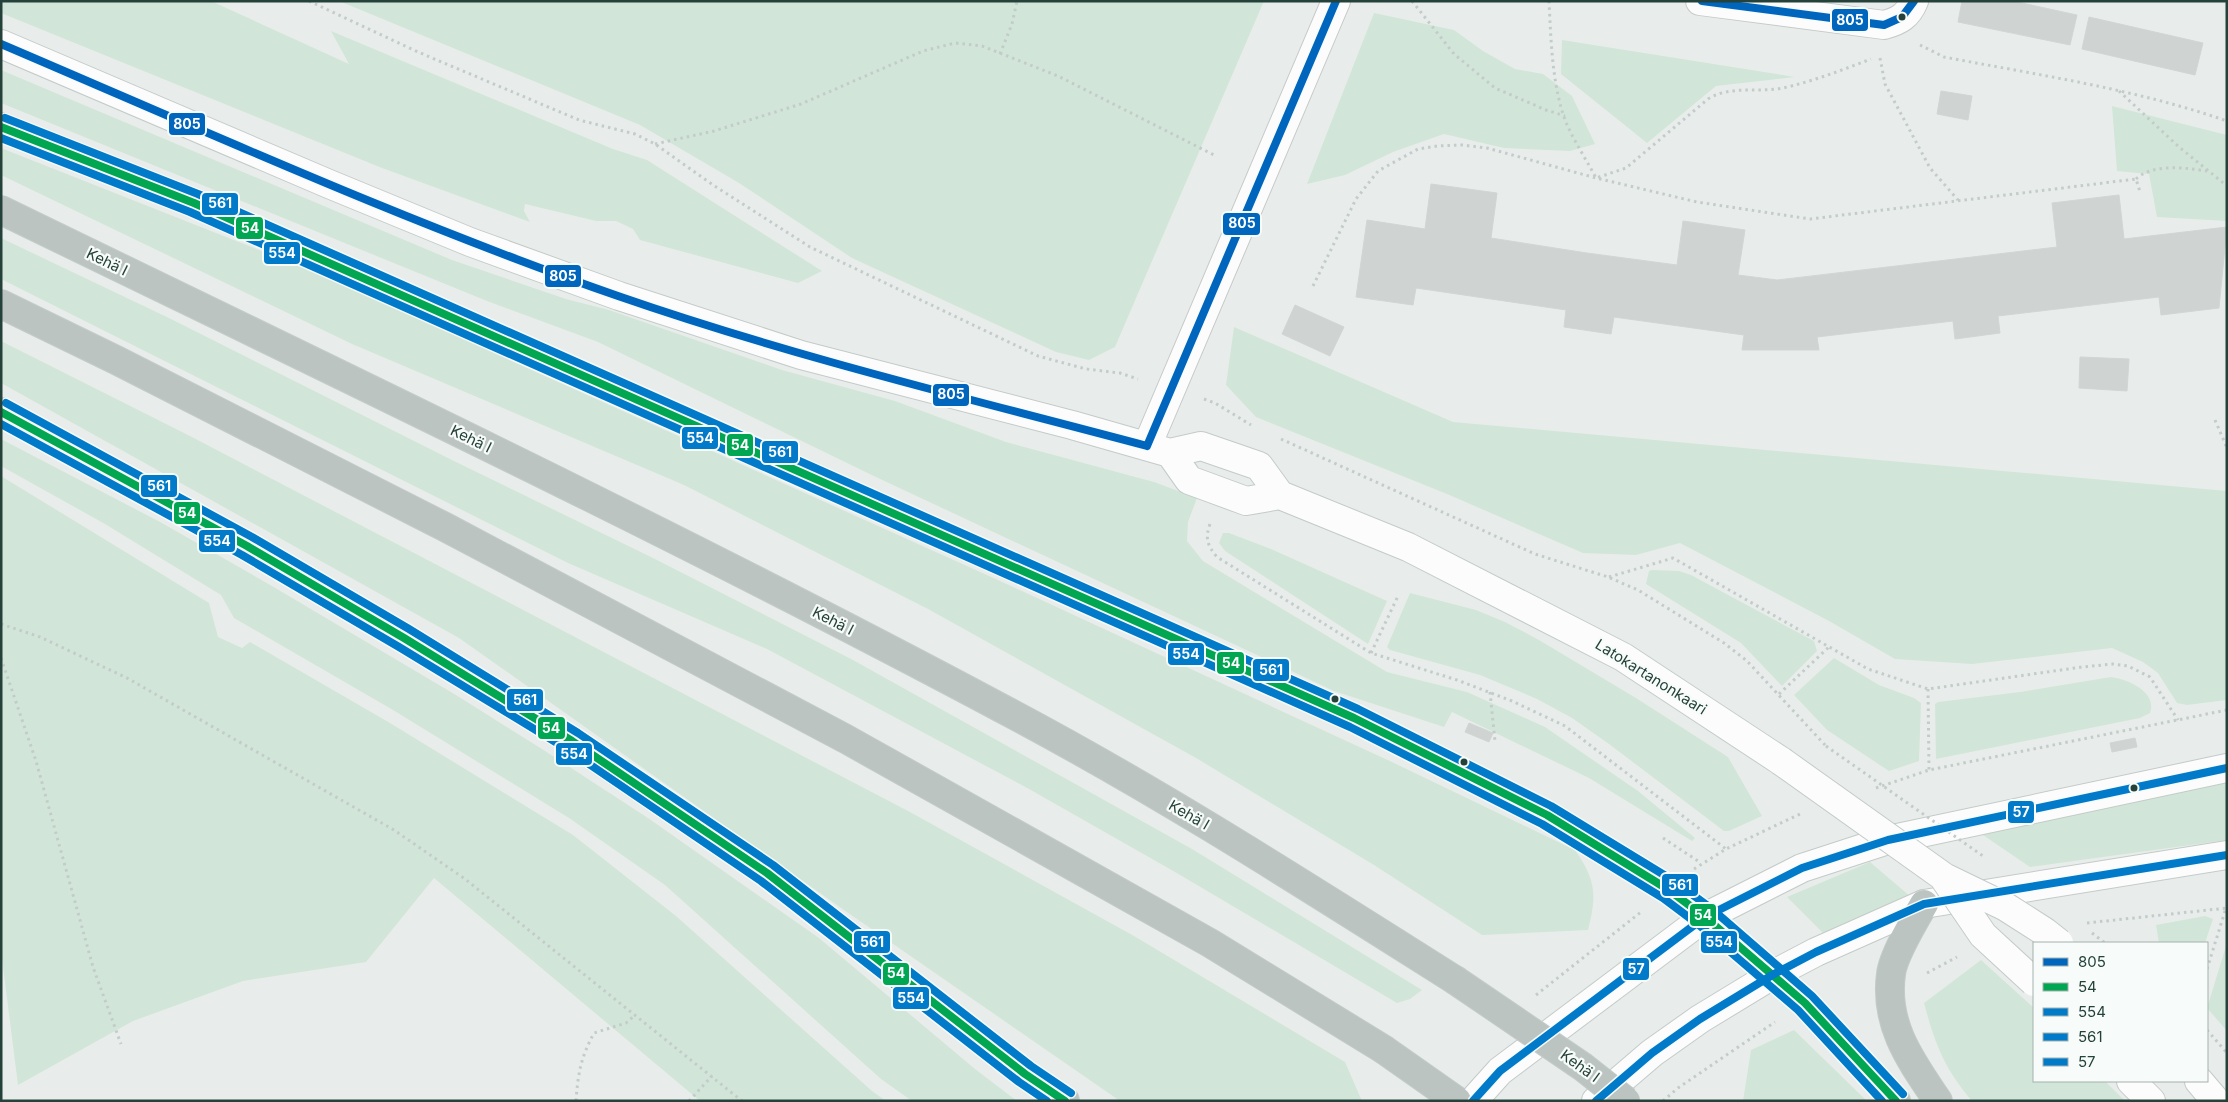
<svg xmlns="http://www.w3.org/2000/svg" width="2228" height="1102" font-family="Inter,sans-serif">
<rect width="100%" height="100%" fill="#e8edeb"/>
<!-- green -->
<path fill="#d1e6d8" d="M1,1h210l138,63 -18,-33 282,118 34,11 175,111 -24,12 -158,-43 -7,-11 -17,-8h-20l-71,-17 -1,7 6,11 -148,-54 -381,-155z
M339,1h925l-149,346 -26,13 -33,-8 -204,-94 -113,-75 -99,-58z
M1374,13l80,17 29,21 32,18 28,5 29,22 23,48 -25,7 -66,-3 -60,-14 -51,18 -48,23 -38,9z
M1562,40l233,37 -79,9 -69,57 -86,-69z
M1,70l451,190 114,39 43,11 173,60 113,31 111,41 148,40 43,16 -9,24 -1,19 16,20 184,111 80,20 78,35 93,64 57,47 -3,3 -103,-63 -137,-66 -8,15 -110,-36 -456,-213 -280,-136 -111,-41 -486,-198z
M2112,106l115,29v86l-70,-4 -8,-43 -32,-3z
M1,148l306,121 238,107 453,204 394,182 183,88c21,30 22,45 13,80l-106,5 -108,-70 -178,-107 -268,-149 -244,-124 -332,-141 -351,-169z
M1,238l168,80 285,143 197,96 202,103 339,189 230,141 -12,9 -13,4 -222,-131 -146,-83 -262,-140 -199,-86 -567,-284z
M1234,327l219,95 774,69v209l-40,5 -10,-2 -19,-30 -15,-11 -31,-14 -140,16 -77,-5 -66,-38 -149,-78 -44,12 -53,-2 -136,-59 -191,-77 -30,-32z
M1,341l189,95 720,376 224,124 211,126 17,39h-242l-276,-191 -385,-272 -458,-255z
M1,439l161,84 110,63 184,109 86,54 106,69 171,120 156,131 42,32h-105l-31,-22 -216,-194 -96,-67 -176,-108 -159,-92 -13,-23 -116,-71 -104,-58z
M1,476l208,127 9,34 24,11 8,-6 140,81 183,112 103,81 196,175 14,10h-186l-266,-223 -68,84 -123,19 -110,40 -115,64 -17,-134z
M1223,533h6l42,16 116,52 -19,43 -143,-93 -6,-8z
M1652,570l27,1 12,4 123,66 3,10 -35,35 -41,-43 -95,-59 3,-13z
M1410,593l66,17 29,12 34,18 97,58 92,59 34,59 -33,15h-5l-115,-87 -37,-26 -35,-19 -57,-24 -90,-25 -3,-3z
M1834,658l45,27 35,13 7,5 -2,58 -30,10 -62,-41 -33,-35z
M2111,677c15,2 47,14 39,36l-10,5 -204,41 -1,-55 3,-2 82,-10z
M2227,782v58l-197,27 -50,-34z
M1870,862l41,35 -88,36 -36,-36z
M2205,916l8,3 -8,24h-46l-3,-18z
M2227,943v88l-20,-23z
M1981,960l53,48v73h71l20,20h-153c-28,-33 -37,-57 -48,-98z
M1794,1030l73,71h-124l8,-51z"/>
<!-- building -->
<path fill="#cfd4d2" stroke="#d1d6d4" d="M1962,1h51l64,14 -7,30 -112,-23z
M2089,17l114,26 -8,32 -113,-26z
M1941,91l31,5 -4,24 -31,-6z
M1431,184l66,9 -6,45 96,15 90,12 6,-44 62,9 -7,45 39,5 280,-33 -5,-44 67,-8 5,44 103,-12 -8,81 -58,7 -2,-18 -161,19 2,17 -45,6 -2,-18 -136,16 2,13h-77l2,-15 -130,-18 -3,17 -47,-7 2,-17 -150,-22 -3,17 -57,-8 11,-77 58,9z
M1295,305l49,22 -14,29 -48,-22z
M2080,357l49,2 -2,32 -48,-3z
M1469,723l24,10 -4,9 -24,-10z
M2135,738l2,9 -25,5 -2,-9z"/>
<g fill="none" stroke-linecap="round" stroke-linejoin="round">
<defs>
<path id="street" d="M1700,1l184,24c15,-4 24,-9 30,-24
M1147,446l189,-445"/>
<path id="secondary" d="M1,44l328,140 141,58 149,54 182,59 271,70 98,28 31,-7 58,20 21,29
M1170,453l19,27 57,21 34,-6 128,52 215,110 158,104
M2131,1081l20,20
M2199,1081l17,20
M1473,1101l27,-30 205,-154 97,-49 86,-28 339,-72
M1596,1101l56,-48 48,-34 74,-45 42,-22 108,-48 303,-49"/>
<path id="highway" d="M1,127l193,76 1160,515 193,97 122,75 36,27 100,86 91,98
M1,210c335,163 672,323 1000,498 156,82 305,178 454,272
M1,304l115,56 329,167 401,212 364,204 173,106
M1,412l246,134 157,92 168,103 195,132 258,201 40,27
M1924,904c-10,17 -31,52 -33,70 -7,51 20,87 47,127"/>
</defs>
<!-- street casing -->
<use href="#street" stroke="#c5cac8" stroke-width="30"/>
<!-- secondary casing -->
<use href="#secondary" stroke="#c3cbc8" stroke-width="30"/>
<!-- highway casing -->
<use href="#highway" stroke="#c3ccc9" stroke-width="30"/>
<!-- path -->
<path stroke="#c3ccca" stroke-width="3" stroke-dasharray="2.5 4" stroke-linecap="butt" d="M309,1l109,51 161,68 56,14 20,10 58,41 97,62 228,109 48,13 34,4 18,6
M1412,1l42,53 41,34 51,22 19,6
M1549,1c2,39 3,90 19,126 8,17 19,34 28,51l30,-10 82,-69c22,-14 50,-6 75,-11 31,-7 59,-18 88,-29
M1920,45l24,12c95,18 191,32 283,64
M1000,54l12,-30 5,-23
M1880,58l5,26 45,84 28,32
M2119,91l60,56 48,39
M655,144l59,-13 87,-27 122,-53 32,-8 27,3 76,30 156,79
M2136,179c17,-16 50,-11 71,-8
M1313,286l43,-87 22,-28 40,-22 19,-3 25,-1 25,3 109,30 101,24 113,17 326,-40 4,13
M1204,399l11,4 36,22
M2215,420l12,28
M1281,439l254,115 73,23 30,13 86,53 23,18 79,85
M1210,524c-5,14 -3,21 7,33l154,96 86,27 55,21 53,25 161,123
M1609,577l64,-19 195,111 60,20 154,-22 31,-3 15,2 22,11 28,43
M1,624l39,13 87,41 267,152 71,49 277,222
M1371,653l27,-57
M1,658l35,103 57,206 28,77
M1928,689l1,81
M1490,692l5,49
M1779,694l51,-48
M1876,788l53,-18 298,-60
M1663,838l38,25
M1694,869l32,-20 74,-35
M2087,923l140,-15
M2207,969l19,-61
M1927,973l30,-16
M1536,995l105,-83
M2207,1030l20,23
M576,1101c2,-28 5,-44 18,-68l32,-10 9,-8
M689,1101l23,-25
M1663,1101l15,-13 97,-66"/>
<!-- street -->
<use href="#street" stroke="#fcfcfc" stroke-width="28"/>
<!-- secondary -->
<use href="#secondary" stroke="#fcfcfc" stroke-width="28"/>
<!-- highway -->
<use href="#highway" stroke="#bcc4c2" stroke-width="28"/>
<defs>
<path id="secondary-bridge" d="M1781,761l163,116 62,30 39,25 14,11
M1944,878l39,57 51,47"/>
<path id="highway-bridge" d="M1455,980l128,87 43,34
M1383,1049l74,52"/>
</defs>
<!-- secondary-bridge casing -->
<use href="#secondary-bridge" stroke="#c3cbc8" stroke-width="30" stroke-linecap="butt"/>
<!-- highway-bridge casing -->
<use href="#highway-bridge" stroke="#c3ccc9" stroke-width="30" stroke-linecap="butt"/>
<!-- path-bridge -->
<path stroke="#c3ccca" stroke-width="3" stroke-dasharray="2.5 4" stroke-linecap="butt" d="M1826,746l157,110
M2092,933l13,10"/>
<!-- secondary-bridge -->
<use href="#secondary-bridge" stroke="#fcfcfc" stroke-width="28"/>
<!-- highway-bridge -->
<use href="#highway-bridge" stroke="#bcc4c2" stroke-width="28"/>
<defs>
<path id="bus-1" d="M1702,1l182,24 18,-8 12,-16
M1,44c204,87 407,179 617,252 173,60 352,103 529,150
M1147,446l189,-445"/>
<path id="bus-2" d="M1,127l193,76 1160,515 193,97 122,75 36,27 100,86 91,98
M1,412l246,134 157,92 168,103 195,132 258,201 40,27"/>
<path id="bus-3" d="M1,138l189,74 1160,515 192,97 121,74 36,27 99,85 84,91
M1,424l241,131 157,92 168,102 194,132 258,201 28,19"/>
<path id="bus-4" d="M5,118l193,76 1160,515 193,97 123,75 38,28 100,87 91,98
M6,403l246,134 157,92 169,104 195,132 258,201 40,27"/>
<path id="bus-5" d="M1473,1101l27,-30 205,-154 97,-49 86,-28 339,-72
M1596,1101l56,-48 48,-34 74,-45 42,-22 108,-48 303,-49"/>
</defs>
<!-- bus-1 casing -->
<use href="#bus-1" stroke="#f7fbf9" stroke-width="11"/>
<!-- bus-2 casing -->
<use href="#bus-2" stroke="#f7fbf9" stroke-width="11"/>
<!-- bus-3 casing -->
<use href="#bus-3" stroke="#f7fbf9" stroke-width="11"/>
<!-- bus-4 casing -->
<use href="#bus-4" stroke="#f7fbf9" stroke-width="11"/>
<!-- bus-5 casing -->
<use href="#bus-5" stroke="#f7fbf9" stroke-width="11"/>
<!-- bus-1 -->
<use href="#bus-1" stroke="#0065bd" stroke-width="8"/>
<!-- bus-2 -->
<use href="#bus-2" stroke="#00a651" stroke-width="8"/>
<!-- bus-3 -->
<use href="#bus-3" stroke="#007ac9" stroke-width="8"/>
<!-- bus-4 -->
<use href="#bus-4" stroke="#007ac9" stroke-width="8"/>
<!-- bus-5 -->
<use href="#bus-5" stroke="#007ac9" stroke-width="8"/>
</g>
<!-- markers -->
<g fill="#24423a" stroke="#f7fbf9" stroke-width="2">
<circle cx="1902" cy="17" r="4.5"/>
<circle cx="1335" cy="699" r="4.5"/>
<circle cx="1464" cy="762" r="4.5"/>
<circle cx="2134" cy="788" r="4.5"/>
</g>
<g text-anchor="middle" stroke-width="4.5" stroke-linejoin="round" paint-order="stroke">
<!-- street labels -->
<g font-size="15" fill="#24423a" stroke="#f7fbf9">
<text transform="translate(107 262) rotate(26)" y="5">Kehä I</text>
<text transform="translate(471 439) rotate(26)" y="5">Kehä I</text>
<text transform="translate(833 621) rotate(27)" y="5">Kehä I</text>
<text transform="translate(1651 677) rotate(32)" y="5">Latokartanonkaari</text>
<text transform="translate(1189 815) rotate(30)" y="5">Kehä I</text>
<text transform="translate(1580 1066) rotate(36)" y="5">Kehä I</text>
</g>
</g>
<g stroke="#f7fbf9" stroke-width="2">
<rect x="1831" y="8" width="38" height="24" rx="5" fill="#0065bd"/>
<rect x="168" y="112" width="38" height="24" rx="5" fill="#0065bd"/>
<rect x="201" y="192" width="38" height="24" rx="5" fill="#007ac9"/>
<rect x="1222" y="212" width="39" height="24" rx="5" fill="#0065bd"/>
<rect x="235" y="216" width="29" height="24" rx="5" fill="#00a651"/>
<rect x="263" y="241" width="38" height="24" rx="5" fill="#007ac9"/>
<rect x="544" y="264" width="38" height="24" rx="5" fill="#0065bd"/>
<rect x="932" y="383" width="38" height="24" rx="5" fill="#0065bd"/>
<rect x="681" y="426" width="38" height="24" rx="5" fill="#007ac9"/>
<rect x="726" y="433" width="28" height="24" rx="5" fill="#00a651"/>
<rect x="761" y="440" width="38" height="24" rx="5" fill="#007ac9"/>
<rect x="140" y="474" width="38" height="24" rx="5" fill="#007ac9"/>
<rect x="173" y="501" width="28" height="24" rx="5" fill="#00a651"/>
<rect x="198" y="529" width="38" height="24" rx="5" fill="#007ac9"/>
<rect x="1167" y="642" width="38" height="24" rx="5" fill="#007ac9"/>
<rect x="1216" y="651" width="29" height="24" rx="5" fill="#00a651"/>
<rect x="1252" y="658" width="38" height="24" rx="5" fill="#007ac9"/>
<rect x="506" y="688" width="38" height="24" rx="5" fill="#007ac9"/>
<rect x="537" y="716" width="29" height="24" rx="5" fill="#00a651"/>
<rect x="555" y="742" width="38" height="24" rx="5" fill="#007ac9"/>
<rect x="2007" y="800" width="28" height="24" rx="5" fill="#007ac9"/>
<rect x="1661" y="873" width="38" height="24" rx="5" fill="#007ac9"/>
<rect x="1689" y="903" width="28" height="24" rx="5" fill="#00a651"/>
<rect x="1700" y="930" width="38" height="24" rx="5" fill="#007ac9"/>
<rect x="853" y="930" width="38" height="24" rx="5" fill="#007ac9"/>
<rect x="1622" y="957" width="28" height="24" rx="5" fill="#007ac9"/>
<rect x="882" y="962" width="28" height="24" rx="5" fill="#00a651"/>
<rect x="892" y="986" width="38" height="24" rx="5" fill="#007ac9"/>
</g>
<g font-size="14" text-anchor="middle" font-weight="bold" fill="#fff">
<text x="1850" y="25">805</text>
<text x="187" y="129">805</text>
<text x="220" y="208">561</text>
<text x="1242" y="228">805</text>
<text x="250" y="233">54</text>
<text x="282" y="258">554</text>
<text x="563" y="281">805</text>
<text x="951" y="399">805</text>
<text x="700" y="443">554</text>
<text x="740" y="450">54</text>
<text x="780" y="457">561</text>
<text x="159" y="491">561</text>
<text x="187" y="518">54</text>
<text x="217" y="546">554</text>
<text x="1186" y="659">554</text>
<text x="1231" y="668">54</text>
<text x="1271" y="675">561</text>
<text x="525" y="705">561</text>
<text x="551" y="733">54</text>
<text x="574" y="759">554</text>
<text x="2021" y="817">57</text>
<text x="1680" y="890">561</text>
<text x="1703" y="920">54</text>
<text x="1719" y="947">554</text>
<text x="872" y="947">561</text>
<text x="1636" y="974">57</text>
<text x="896" y="978">54</text>
<text x="911" y="1003">554</text>
</g>
<!-- border -->
<rect width="2228" height="1102" fill="none" stroke="#24423a" stroke-width="5"/>
<!-- legend -->
<rect x="2033" y="942" width="175" height="140" fill="#f7fbf9" stroke="#a3b1ad"/>
<rect x="2043" y="958" width="25" height="8" fill="#0065bd" stroke="#a3b1ad"/>
<text x="2078" y="967" font-size="15" fill="#24423a">805</text>
<rect x="2043" y="983" width="25" height="8" fill="#00a651" stroke="#a3b1ad"/>
<text x="2078" y="992" font-size="15" fill="#24423a">54</text>
<rect x="2043" y="1008" width="25" height="8" fill="#007ac9" stroke="#a3b1ad"/>
<text x="2078" y="1017" font-size="15" fill="#24423a">554</text>
<rect x="2043" y="1033" width="25" height="8" fill="#007ac9" stroke="#a3b1ad"/>
<text x="2078" y="1042" font-size="15" fill="#24423a">561</text>
<rect x="2043" y="1058" width="25" height="8" fill="#007ac9" stroke="#a3b1ad"/>
<text x="2078" y="1067" font-size="15" fill="#24423a">57</text>
</svg>
